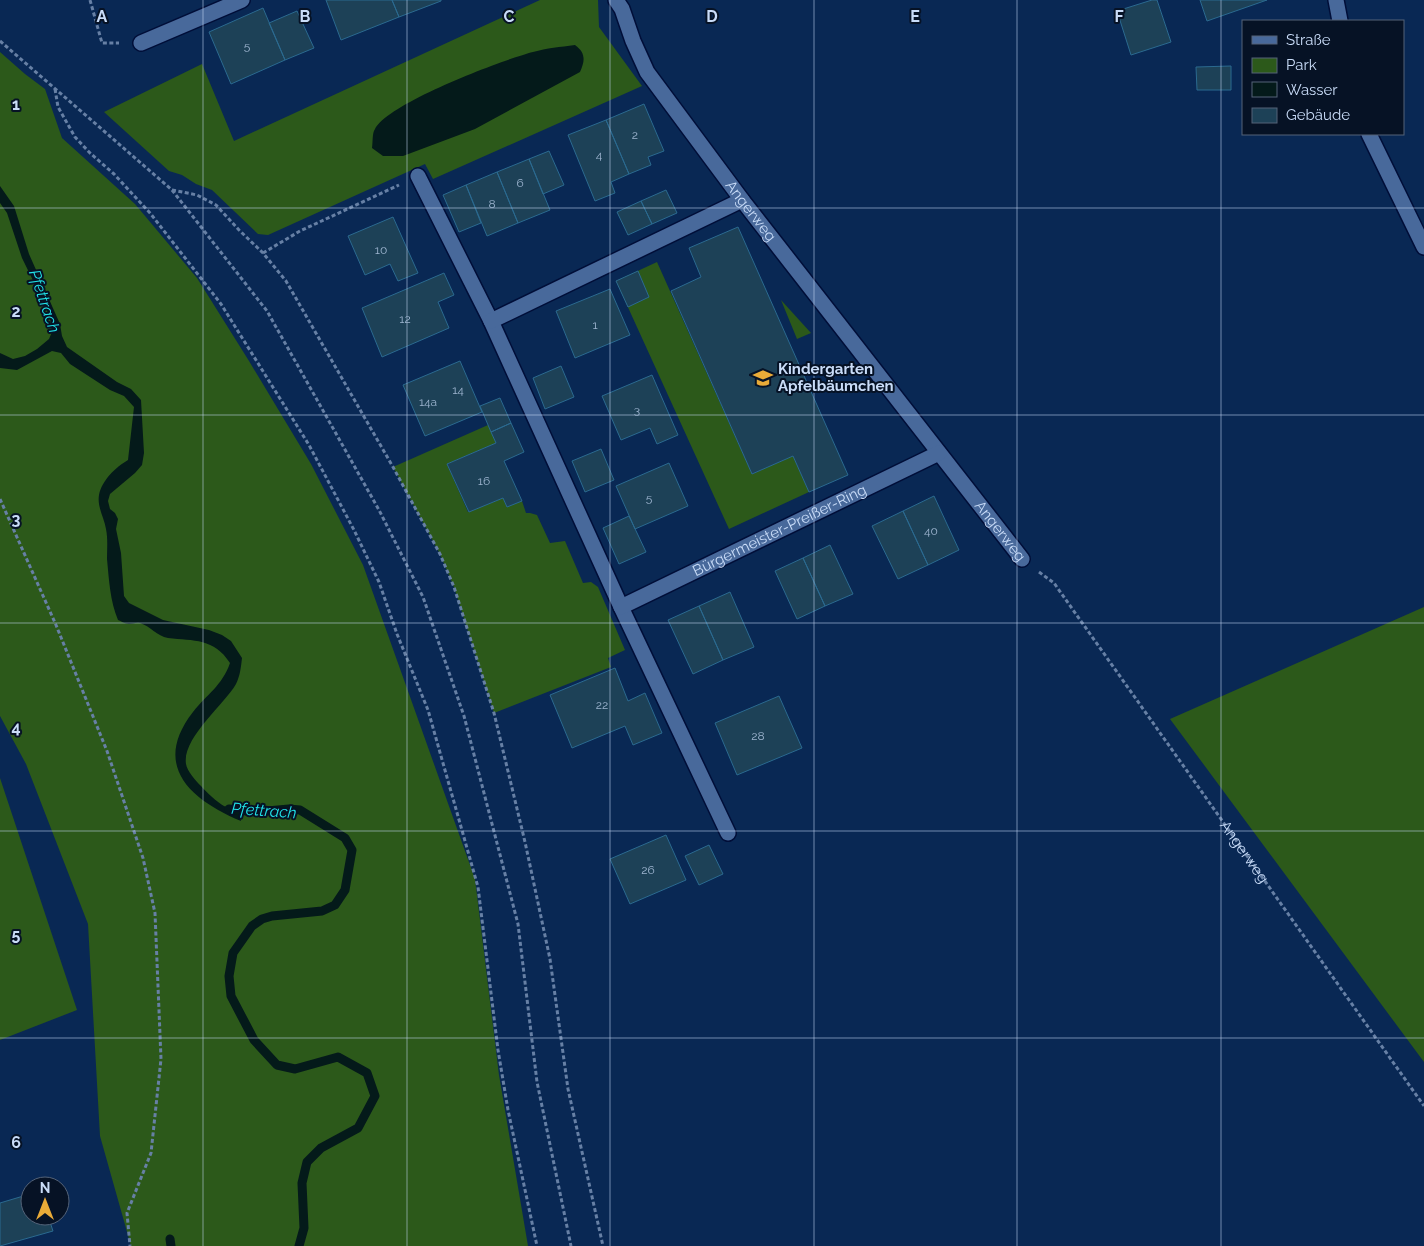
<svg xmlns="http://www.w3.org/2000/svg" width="1424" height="1246" font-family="Raleway,sans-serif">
<rect width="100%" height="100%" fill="#092854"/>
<!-- green -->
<path fill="#2c591a" d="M540,0h58l1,27 43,59 -209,93 -8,-15 -157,71 -10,-1 -46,-44 -16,-6 -14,-9 -13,-4 -65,-59 98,-48 32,77z
M0,52l25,22 20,15 17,49 73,66 62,74 52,83 62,103 52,101 112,314 24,196 29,171h-397l-31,-110 -12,-212 -62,-160 -26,-48z
M657,262l95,212 41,-18 16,36 -80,37 -113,-248z
M781,300l30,33 -14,6z
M488,425l8,18 -49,21 21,48 35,-14 4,9 15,-6 4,12h4l7,2 13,28 15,-2 18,42 8,-1 7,5 27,63 -17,8 3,9 -117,46 -40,-126 -14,-33 -47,-87z
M1424,607v455l-254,-343z
M0,778l77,232 -77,30z"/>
<!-- water -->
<path fill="#041a1a" d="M575,45c11,8 10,16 5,27l-105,57 -72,27h-20l-11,-8c1,-6 0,-15 3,-19 13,-26 127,-69 158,-77 14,-4 27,-5 42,-7z
M0,186l14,20 15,48 31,70 2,12 5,11 50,35 14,7 10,11 3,53 -2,12 -7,8 -25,21 -2,7 2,8 5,4 3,6 -2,10 5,24 3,43 5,7 34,17 46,10 13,5 9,6 11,17c-1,9 -2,18 -6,26 -12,21 -54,54 -50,80 1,7 10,17 15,22 4,5 17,17 23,20 4,2 11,2 15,2l2,13c-50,-21 -90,-55 -48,-109 14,-18 29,-26 37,-49 -16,-25 -36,-22 -62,-25 -11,-2 -18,-12 -28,-15 -4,-1 -7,1 -11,1 -4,0 -8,-3 -11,-4 -8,-19 -9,-40 -11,-61 0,-10 1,-20 -1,-30 -2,-12 -9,-22 -7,-34 3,-15 17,-28 29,-35l6,-53 -10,-11 -14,-6 -40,-26 -9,-11 -9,-2 -35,19 -17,-2v-15l13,6 12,-3 12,-7 12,-10 3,-7 -1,-10 -6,-17 -23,-47 -15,-45 -7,-10z"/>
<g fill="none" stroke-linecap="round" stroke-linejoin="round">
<!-- stream -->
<path stroke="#041a1a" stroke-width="9" d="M229,809l27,3 33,-3 11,1 45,28 7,12 -7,40 -10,15 -13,6 -50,5 -10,3 -10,7 -19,27 -4,23 2,20 23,44 23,25 18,4 43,-12 29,16 8,23 -17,32 -37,20 -14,14 -5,21 2,45 -5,18
M170,1239l1,7"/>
</g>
<!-- building -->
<path fill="#1d4157" stroke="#2b6a90" d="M326,0h66l7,17 -58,23z
M392,0h49v1l-42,16z
M1152,0h5l14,42 -40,13 -14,-44z
M1200,0h67l-60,21z
M263,8l22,52 -54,24 -22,-52z
M297,11l17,37 -29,12 -16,-37z
M1231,66v24h-34l-1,-23z
M644,104l20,47 -16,6 3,8 -22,9 -23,-54z
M606,120l23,54 -18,8 4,11 -20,8 -27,-66z
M549,151l15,34 -21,9 -14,-35z
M529,159l21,51 -32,13 -21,-51z
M497,172l21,51 -31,13 -21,-51z
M466,185l15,38 -22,9 -16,-37z
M666,190l11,23 -25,11 -11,-23z
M641,201l11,23 -24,11 -11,-23z
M393,217l25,56 -20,8 -8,-17 -25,11 -17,-39z
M738,227l110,248 -39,17 -16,-36 -41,18 -81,-183 30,-14 -12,-29z
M638,271l11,26 -21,10 -12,-26z
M444,273l10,22 -16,7 11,26 -67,29 -20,-49z
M610,289l20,46 -55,23 -19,-47z
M460,361l22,51 -57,24 -22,-51z
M561,366l13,31 -29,12 -12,-31z
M652,375l26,60 -21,9 -7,-16 -29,12 -19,-44z
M500,398l11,25 -20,9 -11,-26z
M511,423l13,29 -20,9 18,40 -15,6 -4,-9 -34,14 -22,-48 49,-21 -5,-11z
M601,449l13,31 -29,12 -13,-31z
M669,463l19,43 -53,23 -19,-43z
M934,496l25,54 -31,15 -25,-54z
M903,511l25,54 -30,14 -26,-53z
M629,516l17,36 -27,12 -16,-36z
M830,545l23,49 -28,12 -22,-48z
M803,558l22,48 -28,13 -22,-48z
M730,592l24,55 -31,13 -24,-54z
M699,606l24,54 -30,14 -25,-54z
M615,668l13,33 17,-8 17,40 -29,12 -8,-19 -53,22 -22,-53z
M779,696l23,52 -65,27 -22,-52z
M666,835l20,45 -56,24 -20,-45z
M709,845l14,29 -24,11 -14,-29z
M30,1194v22h18l5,15 -53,15v-43z"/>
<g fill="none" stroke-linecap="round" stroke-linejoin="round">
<defs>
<g id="street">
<path id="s2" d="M616,0l6,9 11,32 14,31 95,128 280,359"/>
<path d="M1336,0l4,21"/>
<path d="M141,43l101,-43"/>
<path d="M1369,134l55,113"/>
<path d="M418,176l73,145 130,286 107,226"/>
<path d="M491,321l251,-121"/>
<path id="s3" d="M621,607l318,-154"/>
</g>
</defs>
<!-- street casing -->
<use href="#street" stroke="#000e38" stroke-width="18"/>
<!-- path -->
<g stroke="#6780a5" stroke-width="3" stroke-dasharray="4 2.5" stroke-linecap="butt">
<path d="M90,0l12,43h17"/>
<path d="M0,41l172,149 95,121 112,199 44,87 41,119 54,208 19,158 34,164"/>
<path d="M55,89l3,18 17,30 15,16 24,21 36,39 71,91 88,141 45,85 25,52 18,52 31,76 50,177 20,163 10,60 29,136"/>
<path d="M172,190l25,5 19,10 23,25 24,23 23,28 107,186 47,87 14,33 40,126 31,129 25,117 18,130 35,157"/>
<path d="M263,253l37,-22 99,-46"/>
<path d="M0,499l56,126 51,126 36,107 12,55 6,146 -10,94 -24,60 3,33"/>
<path id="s1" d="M1039,572l15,11 370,523"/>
</g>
<!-- street -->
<use href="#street" stroke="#48699b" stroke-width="15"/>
</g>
<!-- grid -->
<path fill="none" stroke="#c9dcf8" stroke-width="1" stroke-opacity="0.55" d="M203,0v1246M407,0v1246M610,0v1246M814,0v1246M1017,0v1246M1221,0v1246M0,208h1424M0,415h1424M0,623h1424M0,831h1424M0,1038h1424"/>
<!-- icons -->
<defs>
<symbol id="school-bare" viewBox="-9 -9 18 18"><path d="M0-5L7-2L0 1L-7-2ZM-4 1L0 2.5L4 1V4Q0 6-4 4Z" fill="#e9ab38" stroke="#061225" stroke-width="2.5" paint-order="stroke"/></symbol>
</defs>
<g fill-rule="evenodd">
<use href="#school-bare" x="749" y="364" width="28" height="28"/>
</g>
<g text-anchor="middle" stroke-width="4" stroke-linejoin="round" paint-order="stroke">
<!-- number labels -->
<g font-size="12" fill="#9eb5d0">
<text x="247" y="50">5</text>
<text x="635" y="139">2</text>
<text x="599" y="159">4</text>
<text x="520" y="187">6</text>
<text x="492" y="208">8</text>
<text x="381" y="254">10</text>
<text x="405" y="323">12</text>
<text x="595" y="329">1</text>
<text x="458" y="394">14</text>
<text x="428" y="406">14a</text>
<text x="637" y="414">3</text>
<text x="484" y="485">16</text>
<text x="649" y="502">5</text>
<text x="931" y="535">40</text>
<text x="602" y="709">22</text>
<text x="758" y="740">28</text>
<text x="648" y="874">26</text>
</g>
<!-- street labels -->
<g font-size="15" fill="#c9dcf8" stroke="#061225">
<text dy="5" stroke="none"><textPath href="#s2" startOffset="252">Angerweg</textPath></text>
<text dy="5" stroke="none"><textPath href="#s3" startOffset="176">Bürgermeister-Preißer-Ring</textPath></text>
<text dy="5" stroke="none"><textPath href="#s2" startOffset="658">Angerweg</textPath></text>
<text dy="5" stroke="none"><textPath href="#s1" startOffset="348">Angerweg</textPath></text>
</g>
<!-- poi labels -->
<g font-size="15" font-weight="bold" fill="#c9dcf8" stroke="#061225" text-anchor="start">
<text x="778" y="374">Kindergarten<tspan x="778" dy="17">Apfelbäumchen</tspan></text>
</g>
<!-- water labels -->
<g font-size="16" font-style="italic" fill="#21e2e8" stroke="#061225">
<text transform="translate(45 301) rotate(71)" y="6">Pfettrach</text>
<text transform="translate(264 810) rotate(4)" y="6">Pfettrach</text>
</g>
</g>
<g font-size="16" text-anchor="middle" font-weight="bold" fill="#c9dcf8" stroke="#061225" stroke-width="4" stroke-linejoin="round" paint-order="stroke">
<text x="102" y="22">A</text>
<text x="305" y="22">B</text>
<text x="509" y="22">C</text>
<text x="712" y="22">D</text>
<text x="915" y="22">E</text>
<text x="1119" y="22">F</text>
<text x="16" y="110">1</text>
<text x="16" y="317">2</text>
<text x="16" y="525">3</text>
<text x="16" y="733">4</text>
<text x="16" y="940">5</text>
<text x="16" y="1148">6</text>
</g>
<!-- legend -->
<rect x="1242" y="20" width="162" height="115" fill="#061225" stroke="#546379"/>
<rect x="1252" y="36" width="25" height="8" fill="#48699b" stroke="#546379"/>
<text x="1286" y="45" font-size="15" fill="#c9dcf8">Straße</text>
<rect x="1252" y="58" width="25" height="15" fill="#2c591a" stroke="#546379"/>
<text x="1286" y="70" font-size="15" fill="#c9dcf8">Park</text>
<rect x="1252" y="82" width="25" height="15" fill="#041a1a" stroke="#546379"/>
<text x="1286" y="95" font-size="15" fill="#c9dcf8">Wasser</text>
<rect x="1252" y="108" width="25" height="15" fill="#1d4157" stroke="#546379"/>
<text x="1286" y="120" font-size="15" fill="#c9dcf8">Gebäude</text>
<!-- north arrow -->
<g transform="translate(45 1201)"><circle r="24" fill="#061225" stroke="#546379"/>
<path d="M0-4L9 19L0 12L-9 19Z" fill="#e9ab38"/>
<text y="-8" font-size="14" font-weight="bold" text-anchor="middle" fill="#c9dcf8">N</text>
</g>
</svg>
